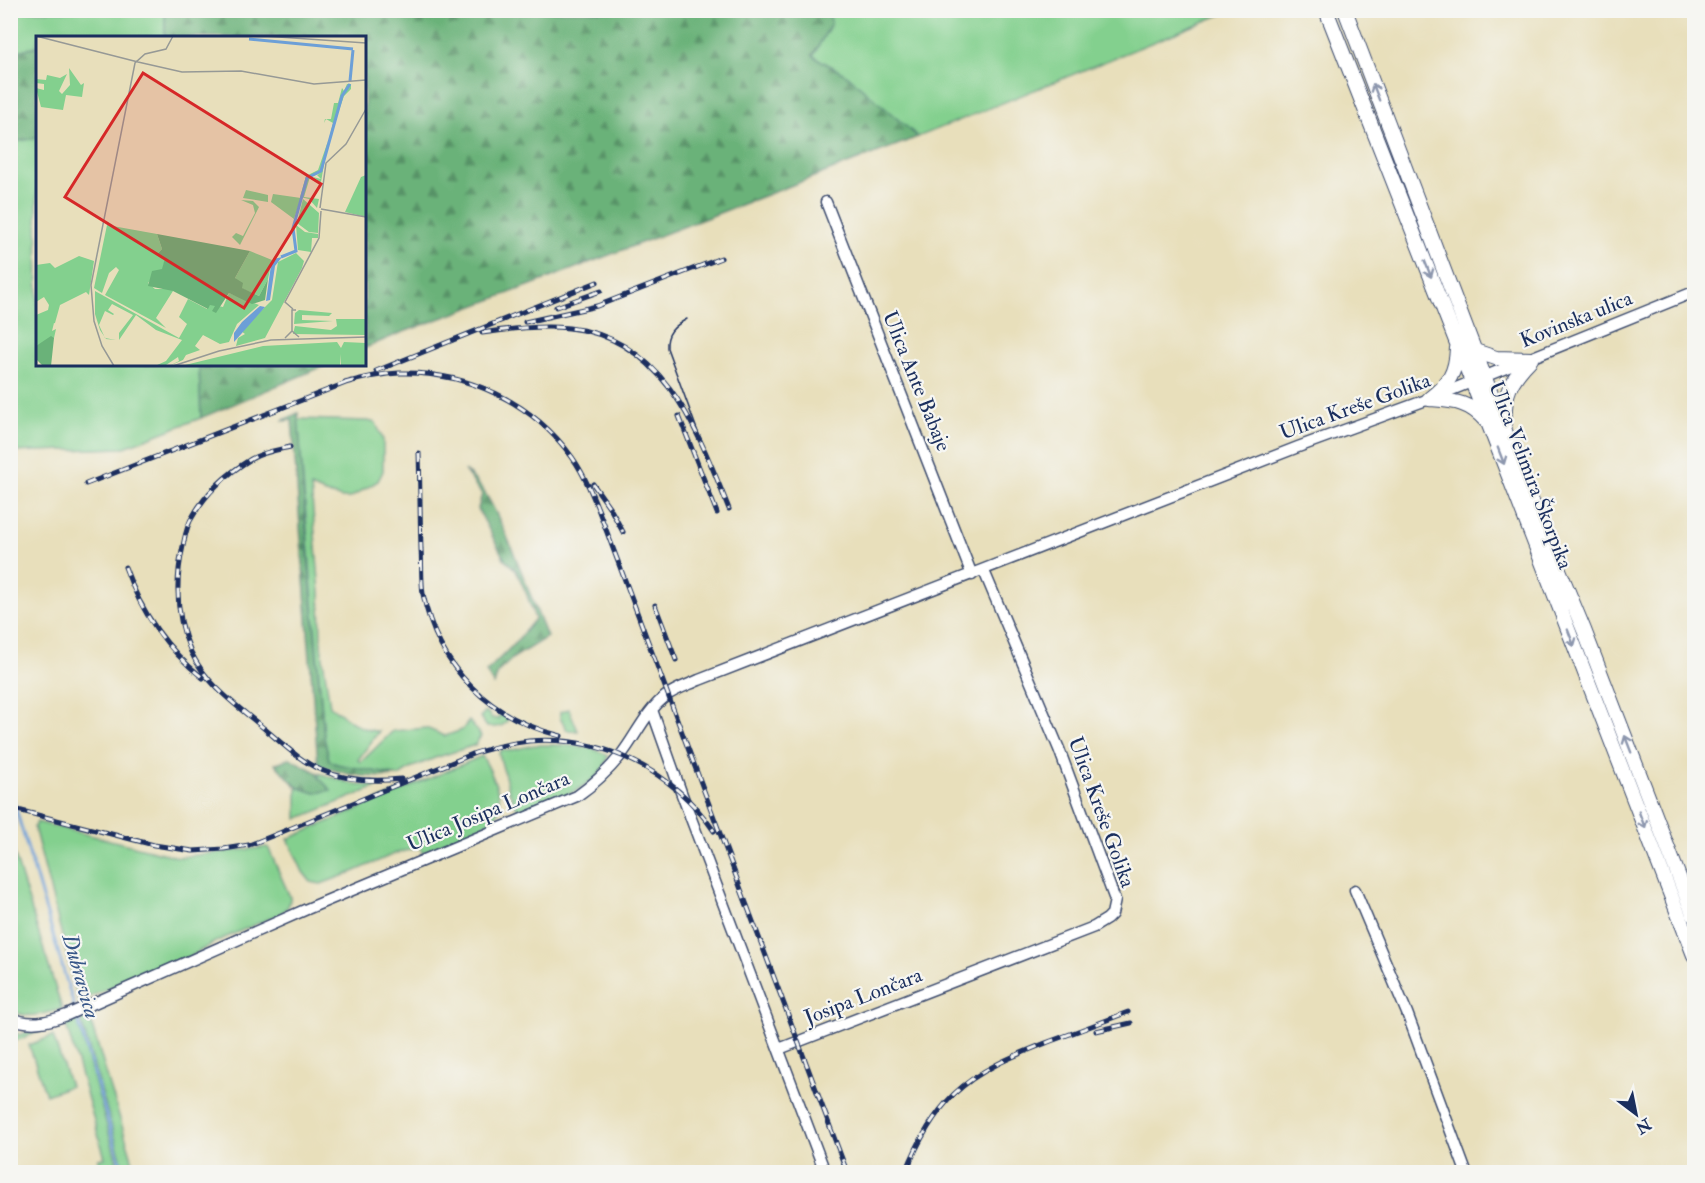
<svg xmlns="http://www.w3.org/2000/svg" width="1705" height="1183" font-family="'IM FELL Double Pica',serif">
<defs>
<pattern id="forest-firs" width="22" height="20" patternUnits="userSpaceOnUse" patternTransform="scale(1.5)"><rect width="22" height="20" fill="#6ab279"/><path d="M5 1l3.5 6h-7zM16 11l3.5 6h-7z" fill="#569166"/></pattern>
</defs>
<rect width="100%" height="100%" fill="#f6f6f2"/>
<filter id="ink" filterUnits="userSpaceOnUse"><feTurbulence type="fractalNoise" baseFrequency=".0167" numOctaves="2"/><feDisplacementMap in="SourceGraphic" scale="12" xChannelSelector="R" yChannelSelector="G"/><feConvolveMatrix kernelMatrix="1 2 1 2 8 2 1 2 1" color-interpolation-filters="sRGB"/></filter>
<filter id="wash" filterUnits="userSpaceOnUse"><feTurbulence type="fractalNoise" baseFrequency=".008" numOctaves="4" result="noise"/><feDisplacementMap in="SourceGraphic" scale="24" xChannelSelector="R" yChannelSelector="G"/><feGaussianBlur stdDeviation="1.35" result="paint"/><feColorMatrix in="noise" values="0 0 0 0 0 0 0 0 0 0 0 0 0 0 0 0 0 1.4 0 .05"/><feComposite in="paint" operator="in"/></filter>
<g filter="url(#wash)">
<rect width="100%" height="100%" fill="#e8dfbb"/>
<!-- green -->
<path fill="#83d08e" stroke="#4f8076" stroke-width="1.5" d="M10,11h155v26l-127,1 -1,8 -26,7z
M829,11h401l-312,126 -70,-61 -35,-20 18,-33z
M37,138l1,226 161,1 2,53 -79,30 -109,4 -2,-22v-288z
M298,419l70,2 8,2 7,17v31l-5,10 -28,17h-8l-17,-5 -14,-6 9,106 1,52 9,61c16,11 29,25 49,25l-21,29 3,2 32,-31 33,-3 19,8 17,-6 7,-9 12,15 -6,9 -40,13 -22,9 -14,9 -63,-12 -7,-4 -5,-23z
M569,709l9,22 -11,-1 -7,-12v-6z
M485,712h2l5,6 6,1 2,-5 8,5c-4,9 -12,8 -21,8l-7,-10z
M534,745c21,0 57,-2 74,11l-4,11 -8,10 -19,13 -19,9 -33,12 -8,-3 -8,-17 -10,-37 2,-4 7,1z
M482,756c7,11 20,38 17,52 -1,4 -4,9 -6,13l-71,32 -2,-6 -26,7 -41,18 -32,12 -10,-2 -8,-10 -15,-33z
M318,773l39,12 22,1 -82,33v-32l18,6 15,-3 -11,-12z
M37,822l141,35 90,-10 22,50c0,9 -3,12 -10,17l-65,28 -25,15 -64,23 -47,22 -45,-175z
M11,843l51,166c-18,5 -34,11 -51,1z
M90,1009l-2,4 48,159h-11l-39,-134 -6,-22 3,-2 1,-2z
M70,1017l1,2 4,-1 3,5 42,149h-22v-13l7,-1 -40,-137 -54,22 -1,-17 9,9z
M53,1036l17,50 -24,9 -17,-50z"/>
<!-- forest -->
<path fill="url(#forest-firs)" stroke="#42706c" stroke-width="1.5" d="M165,11h664l2,12 -18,33 35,20 70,61 -387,148 -133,49 -33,14 -1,-310 -199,-1z
M37,46v92l-26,4v-89z
M199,365v-1l127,1 -125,53z
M298,413l8,119 18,205 5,23 7,4 63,12c-33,2 -50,0 -81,-11l-26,-345 -10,1z
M464,470c21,16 30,39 41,62 15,34 28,70 42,105l-34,21 -15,14 -4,13 -8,-13 29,-29 20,-24 -8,-24 -11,-25 -11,-10 -27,-51 4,-15z
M289,758l29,15 1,5 12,12 -16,3 -18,-6 -22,-23z"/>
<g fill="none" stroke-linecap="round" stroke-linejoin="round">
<!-- stream -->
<path stroke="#6c9fd7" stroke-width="3" d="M10,789l113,383"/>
</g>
</g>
<g filter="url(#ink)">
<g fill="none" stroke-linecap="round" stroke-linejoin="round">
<defs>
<path id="minor" d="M826,202l146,373
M652,710l29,82 144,380
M1355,890l52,123 59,159
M10,1017c19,10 38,5 57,-2l240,-106 270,-113c17,-12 31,-25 44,-41 15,-19 25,-44 45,-59 9,-7 22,-11 33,-16l599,-233 131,-48 265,-107
M779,1049l315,-122 13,-8 5,-5 3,-14 -56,-151 -75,-178"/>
<path id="major" d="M1326,10l163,415 205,530
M1345,10l200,526 39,94 110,286
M1475,351l21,7 35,1
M1429,399c24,2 40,2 57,22
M1429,399c20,-16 27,-25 28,-51
M1505,423c-2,-29 6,-44 26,-64"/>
</defs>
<!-- minor casing -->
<use href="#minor" stroke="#3a496c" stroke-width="13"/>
<!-- major casing -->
<use href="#major" stroke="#3a496c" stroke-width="16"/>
<!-- minor -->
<use href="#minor" stroke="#fff" stroke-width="10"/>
<!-- major -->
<use href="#major" stroke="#fff" stroke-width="14"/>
<!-- tram -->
<path stroke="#1b2f5e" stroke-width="1.5" d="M687,319c-13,7 -21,14 -20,29l36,98"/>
<defs>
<path id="rail" d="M556,307l45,-16
M525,322l72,-16 124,-48
M482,333c28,-4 59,-8 87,-5 96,10 129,104 160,181
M376,371l221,-89
M345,383c18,-5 35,-9 54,-10 68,-2 133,29 173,84 15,21 24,47 33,70l242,645
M679,416l38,97
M290,447c-13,3 -27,5 -39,12 -23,14 -45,34 -58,57 -6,8 -8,20 -10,30 -8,35 -7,72 8,106 16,34 48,55 75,78 17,14 34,31 55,40 26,11 52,12 80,9
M419,453c1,32 1,64 2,96 1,15 0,31 2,45 15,74 66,124 138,142
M86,484l265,-103
M593,484l17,24 13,24
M125,567c16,45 40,81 78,111
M655,605l21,55
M10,808l144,37 39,6 31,-2 25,-4 23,-9 203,-83c18,-6 36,-10 54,-12 73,-6 144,30 185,90
M1096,1031l35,-8
M906,1172c11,-28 26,-56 48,-78 27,-26 62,-39 97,-53 25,-9 51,-19 77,-29"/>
</defs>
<!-- rail casing -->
<use href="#rail" stroke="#1b2f5e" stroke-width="5"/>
<!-- rail -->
<use href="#rail" stroke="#f6f6f2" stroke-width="3" stroke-dasharray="9" stroke-linecap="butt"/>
</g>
<!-- one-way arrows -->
<defs><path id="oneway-shaft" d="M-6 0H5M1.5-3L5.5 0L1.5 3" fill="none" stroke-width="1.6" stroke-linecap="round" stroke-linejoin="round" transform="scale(1.5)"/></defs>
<g stroke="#8d97ae">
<use href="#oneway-shaft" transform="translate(1376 92) rotate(-111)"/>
<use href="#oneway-shaft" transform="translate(1428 269) rotate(68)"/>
<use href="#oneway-shaft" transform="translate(1501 456) rotate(69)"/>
<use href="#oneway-shaft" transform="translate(1571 638) rotate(69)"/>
<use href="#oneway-shaft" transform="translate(1628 744) rotate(-111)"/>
<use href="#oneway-shaft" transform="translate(1642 820) rotate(69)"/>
</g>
</g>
<g text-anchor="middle" stroke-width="4.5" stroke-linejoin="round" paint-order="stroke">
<!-- street labels -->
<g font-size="21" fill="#1b2f5e" stroke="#f6f6f2">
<text transform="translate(1576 319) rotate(-22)" y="7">Kovinska ulica</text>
<text transform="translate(917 381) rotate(68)" y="7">Ulica Ante Babaje</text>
<text transform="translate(1355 406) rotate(-20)" y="7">Ulica Kreše Golika</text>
<text transform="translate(1531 475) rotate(69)" y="7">Ulica Velimira Škorpika</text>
<text transform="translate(488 811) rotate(-23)" y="7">Ulica Josipa Lončara</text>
<text transform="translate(1102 812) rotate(70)" y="7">Ulica Kreše Golika</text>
<text transform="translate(863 996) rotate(-21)" y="7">Josipa Lončara</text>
</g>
<!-- water labels -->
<g font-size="22" font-style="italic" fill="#375688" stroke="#f6f6f2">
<text transform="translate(82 976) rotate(74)" y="8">Dubravica</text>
</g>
</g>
<!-- overview -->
<g transform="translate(36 36)">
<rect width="330" height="330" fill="#e8dfbb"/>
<path d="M33,32l12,17 3,-2 -2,14 -16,-2 -3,15 -22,-3 -5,-19 8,2v-6l-8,-1v-4l10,1 1,-5 13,3 7,-4 -8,17 3,3 8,-9zM311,48h4v5l-7,7 -15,43 4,-16 -7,-4 -2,4 1,-4h6l3,-16h4l4,-15 2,3zM292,105l-7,41 -11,-4 10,4 -7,-5 8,2 -4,-4 4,-2 -11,4 -6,20 15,2 -2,9 -8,-9 -9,-2 6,-21 12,-6zM330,139v42l-21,-5 16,-35zM210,154l22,5v7l-25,-4zM237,158l28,4 -7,21 -23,-17zM267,163l16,14 -1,20 -9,-1 -12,-9zM205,164l12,1 6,6 -19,38 -8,-8 4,-4 7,3 12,-23 -2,-8zM71,189l50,9 5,15 -5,5 8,4 -2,11 -15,14 7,6h15l3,2 14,8 -14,-8 -17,27 10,10 -61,-33 14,-25 -3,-3 -7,6 -7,20 -8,-5zM260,189l9,7 13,2v4h-6l-1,14 -13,-2zM214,215l22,9 -4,19 -9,17 -18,-8 -6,-10zM260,217l8,8 -2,7 -37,70 -29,8 2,-8 7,-4 -4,-3 31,-31 6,-38zM43,220l15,5 -5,34 -3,-3 -26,13 -5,18 -7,2 6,-2 -2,8 4,-2 -2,9 -18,8v-31l12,-5 1,-5 -5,-8 -8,5v-37l14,-2 5,5zM59,255l84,47 8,-14 -8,-7 9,-18 19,10 3,-5 13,3 6,-14 30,12 -22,19 -8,18 -9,2 -17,-9 -8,11 5,4 -14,5 -3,5 -14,6 10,-5 -1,-4 -12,8 -11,1 11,-5 16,-21 -26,-10 -20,-15 -17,25v-7l14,-18 -21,-11 -4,6 6,4 -1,1 -8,-4 -6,14 6,13 11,2 -10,-1 -6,-9 -5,-16zM263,274l33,3 -3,3 -27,-1v5l31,1 -39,3 1,-11zM300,283h30v16l-73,-1 2,-8 36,4 6,-4zM301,306l4,6 3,-6 22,1v23h-25v-12l-1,12h-159l82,-20z" fill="#83d08e"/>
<path d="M121,198l93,17 -15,27 8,5 -1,5 17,8 9,-17 -3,21 -13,4 -23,-11 -13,20 -4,-2 3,-5 -5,-1 -2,4 -35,-18 -25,-5 4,-15 10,-2 3,-11 -8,-4 5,-5zM15,300l3,2 -3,28h-8l-7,-7v-13z" fill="#6ab279"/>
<path d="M246,221l-7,9 -5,34 -4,1 5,-36 3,-6zM224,270l5,1 -31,35v-9l8,-11z" fill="#6c9fd7"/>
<path fill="none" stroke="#6c9fd7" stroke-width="3" d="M213,3l104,10M314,45l3,-31M245,221l15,-6 -3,-23 14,-50 14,-7 21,-75 8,-12"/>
<path fill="none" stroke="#969996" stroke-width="1.5" d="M0,0l102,26M228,0l102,7M102,26l44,10 59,-1 73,13 52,-4M284,172l6,-45 20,-19 20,-35M285,173l45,8M257,273l-8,-7 34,-64 2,-27M256,295v-21h4M249,302l7,-7 7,6M78,330l-12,-20 -8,-25 -3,-36 44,-222 10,-9 21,-5 7,-13M137,330l46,-15 52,-11 95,-3"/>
<path fill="#d62828" fill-opacity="0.15" stroke="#d62828" stroke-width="3" d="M107,37l178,111 -77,124 -179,-111z"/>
<rect width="330" height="330" fill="none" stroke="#1b2f5e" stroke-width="3"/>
</g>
<!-- margin -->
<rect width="1705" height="1183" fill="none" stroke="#f6f6f2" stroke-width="36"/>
<!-- north arrow -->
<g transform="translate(1636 1114) rotate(148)" stroke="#f6f6f2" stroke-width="4.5" paint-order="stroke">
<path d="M0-4.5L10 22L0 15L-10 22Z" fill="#1b2f5e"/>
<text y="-9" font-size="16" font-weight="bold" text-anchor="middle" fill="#1b2f5e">N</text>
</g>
</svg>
